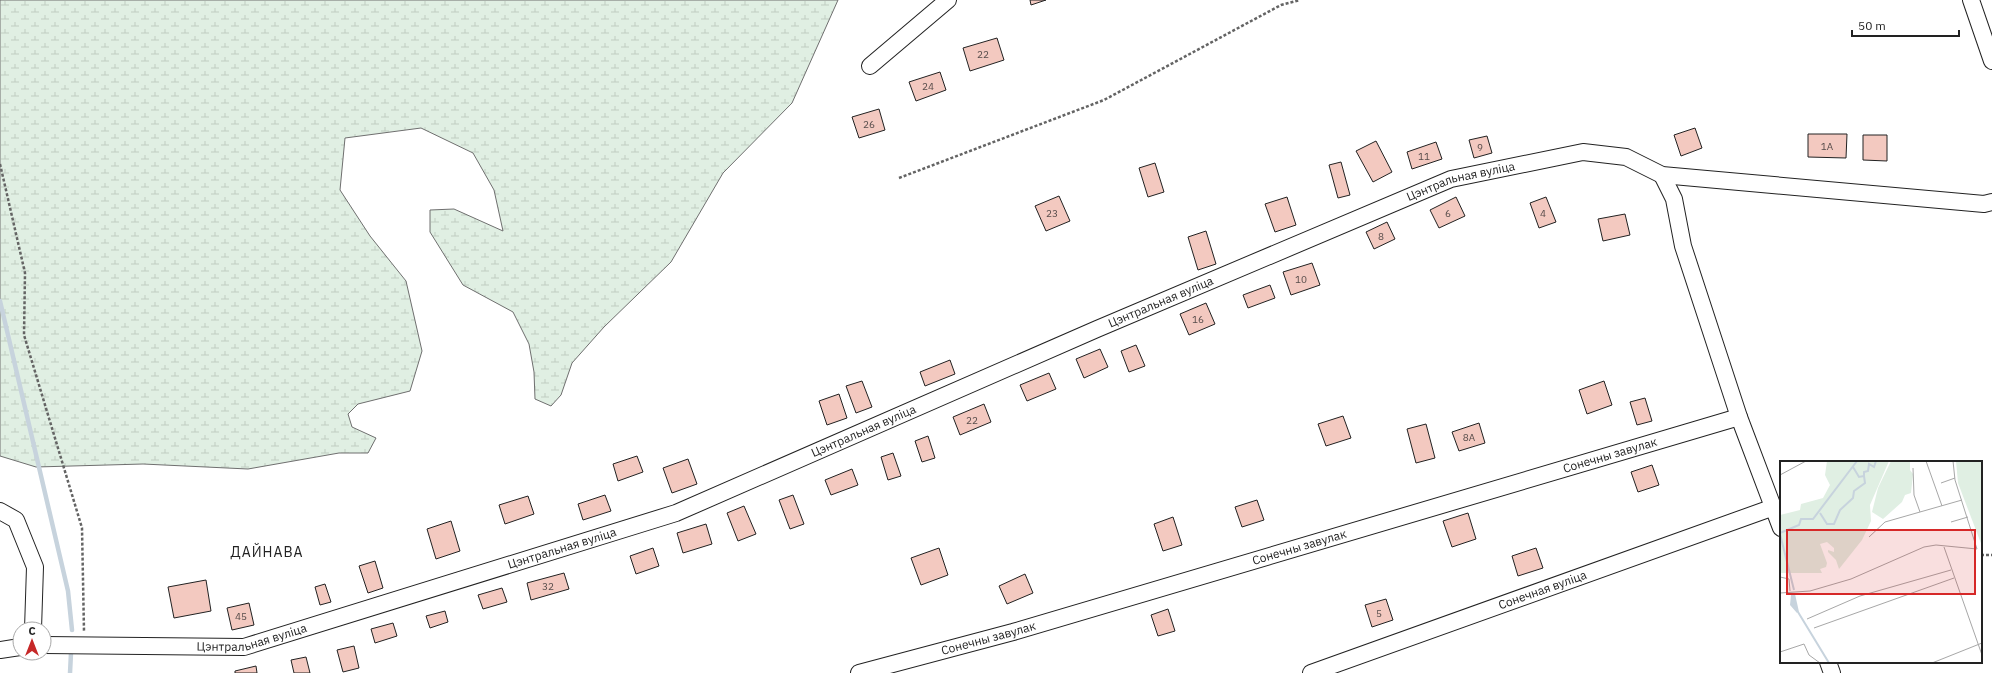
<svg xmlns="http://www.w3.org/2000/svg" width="1992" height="673" font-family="'IBM Plex Sans',sans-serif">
<defs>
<pattern id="wetland-marsh" width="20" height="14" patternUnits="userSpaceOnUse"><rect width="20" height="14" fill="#e0efe3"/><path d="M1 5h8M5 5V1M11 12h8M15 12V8" fill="none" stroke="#c0cdc2"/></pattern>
</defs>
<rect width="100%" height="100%" fill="#fff"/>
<!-- wetland -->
<path fill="url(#wetland-marsh)" stroke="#6f6f6f" d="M0,0h838l-46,103 -69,70 -52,89 -67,65 -32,36 -11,32 -10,11 -16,-7 -1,-27 -5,-28 -16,-32 -50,-27 -33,-53v-22l24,-1 49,22 -9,-41 -21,-37 -52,-25 -76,10 -5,52 30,46 36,45 16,70 -12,40 -52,13 -10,10 4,13 24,11 -8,15h-29l-91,16 -105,-5 -107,3 -36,-11z"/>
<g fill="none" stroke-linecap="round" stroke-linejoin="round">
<!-- stream -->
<path stroke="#c7d3dd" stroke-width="4.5" d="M0,301l68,290 4,39
M70,673l1,-20"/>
</g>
<!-- building -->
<path fill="#f3c9c0" stroke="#222" d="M1030,0h16l-15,5z
M997,38l7,22 -34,11 -7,-23z
M940,72l6,18 -30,11 -7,-19z
M879,109l6,21 -26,8 -7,-21z
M1695,128l7,20 -21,8 -7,-21z
M1808,134h39l-1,24 -38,-1z
M1863,135h24v26l-24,-1z
M1487,136l5,17 -18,5 -5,-18z
M1376,141l16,31 -19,10 -17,-31z
M1436,142l6,17 -30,10 -5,-17z
M1341,162l9,33 -12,3 -9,-33z
M1155,163l9,29 -16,5 -9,-29z
M1059,196l11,25 -24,10 -11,-25z
M1287,197l9,28 -21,7 -10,-28z
M1456,197l9,19 -26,12 -9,-18z
M1546,197l10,25 -17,6 -9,-25z
M1625,214l5,21 -27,6 -5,-22z
M1387,222l8,17 -21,10 -8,-17z
M1206,231l10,33 -18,6 -10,-33z
M1312,263l8,22 -29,10 -8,-23z
M1270,285l5,13 -27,10 -5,-13z
M1206,303l9,21 -26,11 -9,-21z
M1136,345l9,21 -16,6 -8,-21z
M1100,349l8,18 -24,11 -8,-19z
M950,360l5,14 -30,12 -5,-14z
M1049,373l7,16 -29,12 -7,-16z
M862,381l10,26 -16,6 -10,-27z
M1604,381l8,24 -25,9 -8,-24z
M839,394l8,24 -20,7 -8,-24z
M1645,398l7,23 -15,4 -7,-23z
M984,404l7,18 -31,13 -7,-18z
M1343,416l8,22 -25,8 -8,-22z
M1479,423l6,20 -26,8 -7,-19z
M1426,424l9,34 -19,5 -9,-34z
M928,436l7,22 -13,4 -7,-21z
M893,453l8,23 -13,4 -7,-23z
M637,456l6,16 -25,9 -5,-17z
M688,459l9,25 -25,9 -9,-25z
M1652,465l7,20 -21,7 -7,-20z
M852,469l6,16 -27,10 -6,-15z
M605,495l6,16 -28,9 -5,-16z
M793,495l11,29 -14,5 -11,-29z
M528,496l6,18 -29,10 -6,-19z
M1257,500l7,20 -22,7 -7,-20z
M744,506l12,28 -18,7 -11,-28z
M1468,513l8,26 -24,8 -9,-26z
M1173,517l9,28 -19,6 -9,-27z
M451,521l9,30 -24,8 -9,-30z
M706,524l6,20 -29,9 -6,-20z
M653,548l6,18 -23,8 -6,-18z
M939,548l9,27 -27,10 -10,-27z
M1536,548l7,20 -25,8 -6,-20z
M375,561l8,27 -15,5 -9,-27z
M564,573l5,16 -38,11 -4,-17z
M1025,574l8,19 -26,11 -8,-18z
M206,580l5,31 -37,7 -6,-31z
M325,584l6,18 -11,3 -5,-18z
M502,588l5,14 -24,7 -5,-14z
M1386,599l7,21 -21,7 -7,-22z
M249,603l5,22 -22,5 -5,-22z
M1168,609l7,22 -17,5 -7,-21z
M445,611l3,11 -18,6 -4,-12z
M393,623l4,13 -22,7 -4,-14z
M354,646l5,22 -16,4 -6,-22z
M306,657l4,16h-16l-3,-13z
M256,666l1,7h-22v-2z"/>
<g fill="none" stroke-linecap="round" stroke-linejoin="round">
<defs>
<g id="minor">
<path d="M1971,0l21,61"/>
<path d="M870,66l78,-66"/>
<path d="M1662,175l12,24 9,47 56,171 42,111"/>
<path d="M0,511l16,9 19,47 -2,62"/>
<path id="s1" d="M44,645l200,2 432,-134 421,-184 354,-150 132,-27 43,5 36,18 322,29 8,-2"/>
<path d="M0,650l20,-3"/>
<path d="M1828,662l4,11"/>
<path id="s2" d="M859,673l154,-41 726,-215"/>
<path id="s3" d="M1311,673l463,-166"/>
</g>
</defs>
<!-- minor casing -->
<use href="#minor" stroke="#222" stroke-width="18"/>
<!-- path -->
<path stroke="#646464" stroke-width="2.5" stroke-dasharray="3 2" stroke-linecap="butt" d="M0,164l25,109 -1,62 58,193 2,103
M899,178l205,-78 177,-95 19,-5
M1981,555h11"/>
<!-- minor -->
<use href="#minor" stroke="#fff" stroke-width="16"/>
</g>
<g text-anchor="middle" stroke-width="3" stroke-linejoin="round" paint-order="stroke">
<!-- number labels -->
<g font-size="10" fill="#564c4a">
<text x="983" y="58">22</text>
<text x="928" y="90">24</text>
<text x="869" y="128">26</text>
<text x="1827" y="150">1А</text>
<text x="1480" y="151">9</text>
<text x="1424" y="160">11</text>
<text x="1052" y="217">23</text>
<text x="1448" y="217">6</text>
<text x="1543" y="217">4</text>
<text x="1381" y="240">8</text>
<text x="1301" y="283">10</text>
<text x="1198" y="323">16</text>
<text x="972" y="424">22</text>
<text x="1469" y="441">8А</text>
<text x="548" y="590">32</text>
<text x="1379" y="617">5</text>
<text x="241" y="620">45</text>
</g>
<!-- street labels -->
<g font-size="12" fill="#222" stroke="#fff">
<text dy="4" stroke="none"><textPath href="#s1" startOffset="1505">Цэнтральная вуліца</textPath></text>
<text dy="4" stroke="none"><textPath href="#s1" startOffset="1181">Цэнтральная вуліца</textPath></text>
<text dy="4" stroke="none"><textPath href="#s1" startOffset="857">Цэнтральная вуліца</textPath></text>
<text dy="4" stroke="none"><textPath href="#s2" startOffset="782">Сонечны завулак</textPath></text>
<text dy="4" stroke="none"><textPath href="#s2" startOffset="458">Сонечны завулак</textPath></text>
<text dy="4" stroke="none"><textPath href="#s1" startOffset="533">Цэнтральная вуліца</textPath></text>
<text dy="4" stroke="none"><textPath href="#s3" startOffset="246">Сонечная вуліца</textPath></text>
<text dy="4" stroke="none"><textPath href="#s1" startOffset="209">Цэнтральная вуліца</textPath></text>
<text dy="4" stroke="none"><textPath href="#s2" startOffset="134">Сонечны завулак</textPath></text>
</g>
<!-- quarter labels -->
<g font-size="14" letter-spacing="1" fill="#222" stroke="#fff">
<text x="267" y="557">ДАЙНАВА</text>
</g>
</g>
<!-- overview -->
<g transform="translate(1780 461)">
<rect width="202" height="202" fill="#fff"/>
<path d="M176,0h26v85l-24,-63z" fill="#e0efe3"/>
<path d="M111,0h19v9l3,4 -2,19 -6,2 -3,7 -19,17 -11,-7 6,-24z" fill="#e0efe3"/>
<path d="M47,0h62l-19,44 1,16 -9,19 -23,29 -3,-9 -8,-8v-2l6,2v-4l-7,-6 -7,2 7,19 -1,4 -6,2 2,4h-42v-58l20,-5 1,-6 22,-6 7,-13 -5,-10z" fill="#e0efe3"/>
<path d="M15,133l4,18 -2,1 -7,-8 1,-10z" fill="#c7d3dd"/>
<path fill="none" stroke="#c7d3dd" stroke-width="2" d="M84,15v-4l4,-1 1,-7 5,3 2,-6M40,52l7,11h7l6,-14 13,-12 1,-7 11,-8 -1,-7 -5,1 -6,-10M0,72l19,-8 2,-6h12l44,-58M0,73l14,56M18,151l31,51"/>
<path fill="none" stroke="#a7a7a7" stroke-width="1" d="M146,0l16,45M133,7l1,27 6,17M0,14l26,-14M161,22l14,-5M171,61l17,-5M89,76l16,-15 77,-22M164,86l38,108M0,116l9,2 1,12M0,132l30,-2 41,-12 73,-32 12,-2 41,4 -22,-69 -2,-19M27,158l53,-23 91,-26M34,167l140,-50M0,191l24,-8 5,11 11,8M152,202l50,-20"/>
<path fill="#d62828" fill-opacity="0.15" stroke="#d62828" stroke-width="2" d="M7,69h188v64h-188z"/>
<rect width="202" height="202" fill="none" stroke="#222" stroke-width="2"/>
</g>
<!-- north arrow -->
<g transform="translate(32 641)"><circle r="19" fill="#ffffff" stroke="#a7a7a7"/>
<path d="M0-3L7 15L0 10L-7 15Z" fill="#c62828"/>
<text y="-6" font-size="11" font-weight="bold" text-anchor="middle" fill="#222222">С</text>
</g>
<!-- scale -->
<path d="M1852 30v6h107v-6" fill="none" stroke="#222222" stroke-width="2"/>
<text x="1858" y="30" font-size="12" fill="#222222" stroke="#ffffff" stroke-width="3" paint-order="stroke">50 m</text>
</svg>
